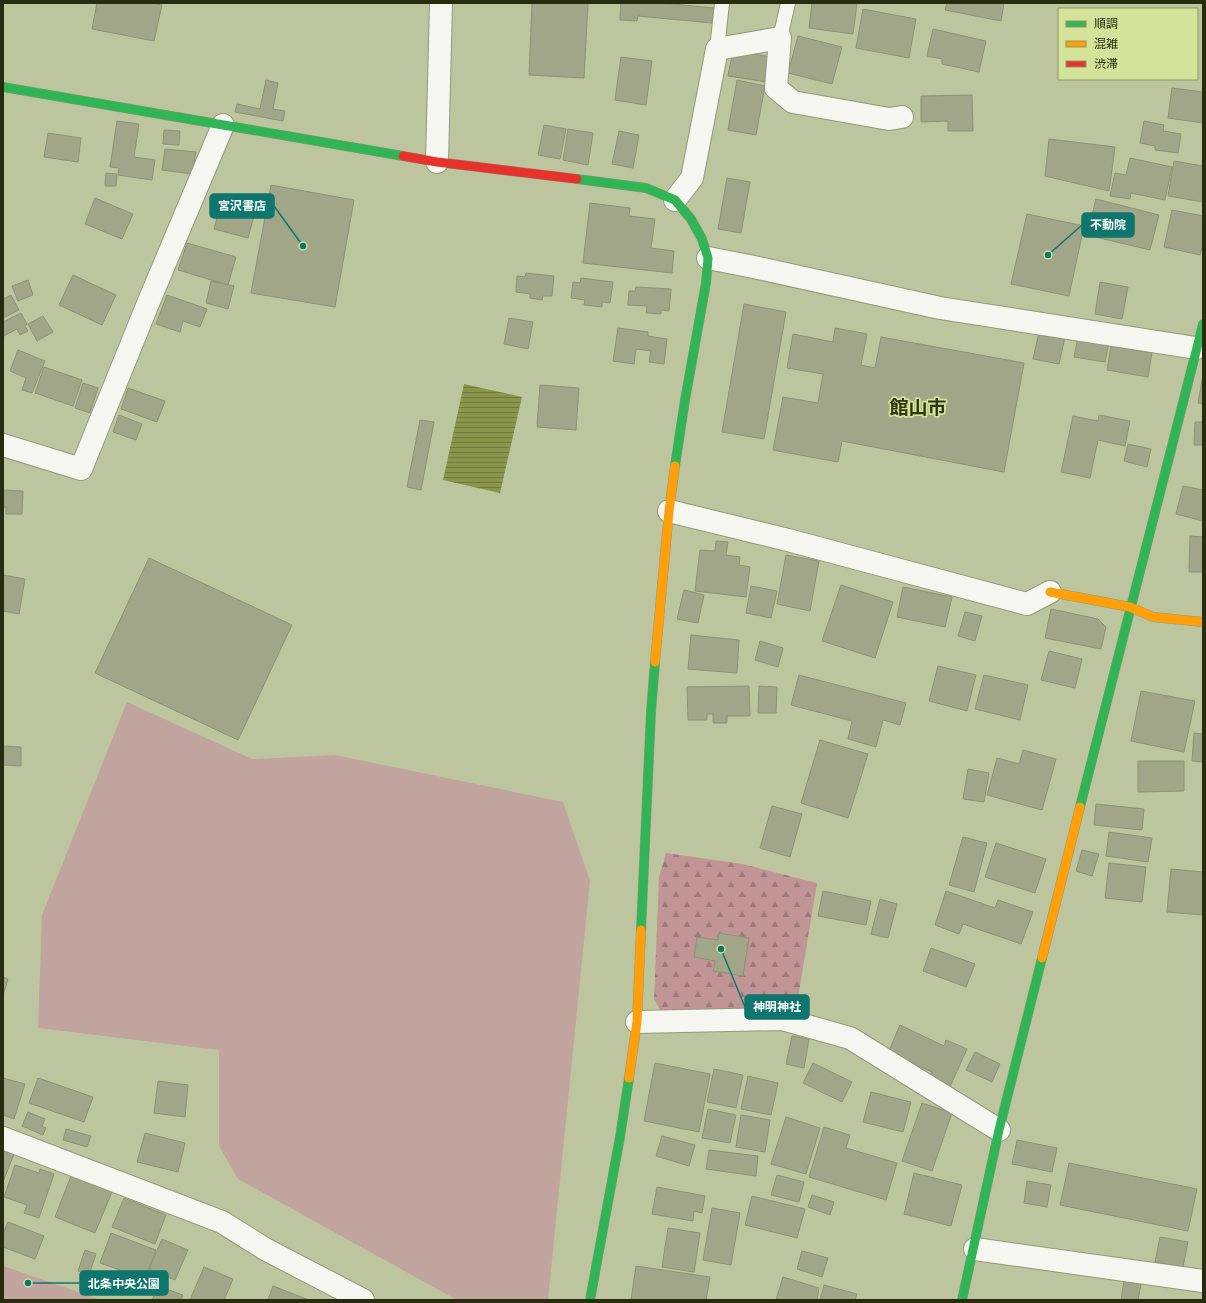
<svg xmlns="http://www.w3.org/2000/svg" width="1206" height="1303" font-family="Poppins,'Noto Sans JP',sans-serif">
<defs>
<pattern id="forest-firs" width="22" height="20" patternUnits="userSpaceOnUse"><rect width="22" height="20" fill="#c19595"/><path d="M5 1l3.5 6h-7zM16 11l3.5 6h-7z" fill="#9d7a78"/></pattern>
<pattern id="water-rules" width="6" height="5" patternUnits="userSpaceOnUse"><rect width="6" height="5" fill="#88954a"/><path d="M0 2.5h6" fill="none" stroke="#6f7a3c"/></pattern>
</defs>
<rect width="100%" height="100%" fill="#bdc59e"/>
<!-- green -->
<path fill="#c0a49d" d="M127,702l125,57 83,-4 228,47 27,79 -42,419h-91l-219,-121 -19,-33v-96l-181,-22 4,-113z
M3,1266l98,34h-98z"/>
<!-- forest -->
<path fill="url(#forest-firs)" d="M666,853l77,11 74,19 -22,133 -134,-5 -7,-12 5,-121z"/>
<!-- water -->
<path fill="url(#water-rules)" d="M464,384l58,13 -22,96 -57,-13z"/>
<!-- building -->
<path fill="#a0a687" stroke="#8d9274" d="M97,3h56l9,2 -8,36 -62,-12z
M532,3h56l-4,75 -55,-3z
M621,3h41l52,5 -2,15 -74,-7 -1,5 -17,-1z
M812,3h45l-4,31 -44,-6z
M947,3h57l-3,18 -56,-11z
M863,9l53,10 -7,39 -53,-10z
M933,29l53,12 -7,31 -37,-8v-5l-15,-3z
M798,36l44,11 -10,37 -44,-11z
M733,50l38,7 -4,25 -39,-6z
M621,57l31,4 -6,44 -31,-5z
M266,80l12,3 -5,26 12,2 -2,10 -48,-9 2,-8 23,5z
M737,80l28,6 -9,49 -28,-5z
M1172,88l31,4v31l-35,-5z
M972,95l1,36h-25v-10l-27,1v-26z
M117,121l22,3 -5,33 21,3 -3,20 -34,-5 1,-7 -9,-1z
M1144,121l20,4 -1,6 18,3 -3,19 -23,-3v-4l-15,-3z
M544,125l22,4 -6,30 -22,-4z
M568,129l25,4 -5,32 -25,-5z
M164,130l16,1 -1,14 -16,-1z
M619,131l20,4 -6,33 -21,-4z
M48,133l33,5 -3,24 -34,-5z
M1049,139l66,8 -6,44 -64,-15z
M165,149l31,3 -4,22 -30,-4z
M1130,158l42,9 -7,33 -34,-7 -1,6 -20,-3 5,-23 11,2z
M1174,161l29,5v36l-35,-6z
M106,173l11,1 -1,12h-11z
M727,178l23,4 -9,51 -23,-4z
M271,185l83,15 -19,107 -84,-14z
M95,198l38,16 -11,25 -37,-15z
M1096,199l63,16 -9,35 -63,-15z
M590,203l40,5 -1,8 26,3 -4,29 23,3 -2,22 -89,-10z
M220,206l34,10 -6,22 -34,-9z
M1172,210l31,6v26l-3,13 -36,-8z
M1027,214l57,12 -15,70 -58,-12z
M187,243l49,14 -8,28 -50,-15z
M526,273l28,3 -2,20h-9l-1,4 -12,-2v-4l-14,-2 1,-16 8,1z
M73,275l43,20 -14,30 -43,-20z
M581,278l32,4 -3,21 -8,-1v5l-18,-2 1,-5 -14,-2 2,-16 7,1z
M28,280l5,15 -15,6 -6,-15z
M211,281l23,5 -6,23 -22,-6z
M1100,282l28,5 -6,32 -27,-5z
M636,287l35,2 -2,22 -8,-1v4l-15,-1 1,-7 -19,-1 1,-14h6z
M11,295l8,15 -16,8v-19z
M167,295l40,14 -7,18 -17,-6 -3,11 -24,-8z
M744,304l42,8 -22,127 -42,-7z
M21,313l6,11 -2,2 3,5 -8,4 -3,-6 -13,7 -1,-3v-11z
M43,316l10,16 -16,9 -9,-17z
M509,318l24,4 -5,27 -24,-5z
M618,328l30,4v4l19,3 -3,25 -15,-2 2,-11 -15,-2 -2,15 -21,-3z
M835,328l32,6 -6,31 14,3 6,-31 143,26 -20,109 -162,-31 -4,21 -65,-12 10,-53 35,6 5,-29 -36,-6 6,-34 40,8z
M1039,332l26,5 -6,27 -26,-5z
M1078,337l31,5 -4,20 -31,-5z
M1111,346l41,7 -4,24 -41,-7z
M18,350l27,11 -13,32 -10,-3 4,-12 -16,-7z
M44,367l38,13 -9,26 -38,-13z
M1203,374v30l-5,-1z
M83,383l15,5 -8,25 -15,-5z
M540,385l39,3 -3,42 -39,-3z
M128,388l37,13 -8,21 -36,-13z
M119,415l23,9 -6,16 -23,-8z
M1099,415l31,6 -5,25 -27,-6 -8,38 -29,-6 12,-56 25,5z
M420,420l14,2 -13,68 -14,-3z
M1195,422h8v23h-9z
M1128,444l23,5 -4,18 -23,-6z
M1183,486l20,4v31l-27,-7z
M3,490l20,1 -1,23h-16v-7h-3z
M1190,536l13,1v35h-14z
M716,541l12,1 -2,13 14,2 -1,8 11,2 -4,30 -51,-6 5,-41 15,1z
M786,555l33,6 -9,50 -33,-7z
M149,558l143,67 -54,115 -143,-67z
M3,575l22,4 -6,35 -16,-3z
M841,585l52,17 -18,56 -53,-17z
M751,586l26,5 -6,27 -25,-5z
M903,587l49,10 -7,30 -48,-10z
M684,590l20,5 -6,28 -21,-4z
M1051,609l47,10 8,8 -5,22 -56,-11z
M965,612l17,4 -7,25 -17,-5z
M691,635l48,5 -2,33 -49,-4z
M760,641l23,7 -5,19 -23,-7z
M1049,651l33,8 -7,29 -34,-8z
M938,666l38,9 -9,36 -38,-10z
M799,675l107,28 -6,22 -17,-5 -7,27 -28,-8 4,-18 -61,-16z
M984,675l44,10 -8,35 -45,-11z
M749,686l1,30h-23v7h-14v-9h-6v6h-19l-1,-33z
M759,686l18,1 -1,26h-18z
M1141,691l54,10 -11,51 -53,-11z
M1194,733l9,1v28l-11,-1z
M820,740l48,14 -20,64 -47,-15z
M3,746l18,1v19l-18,-1z
M1023,750l33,9 -14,51 -55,-15 10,-37 22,6z
M1138,761h46v30l-46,1z
M968,769l21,4 -5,29 -21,-3z
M1096,804l48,5 -2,21 -48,-5z
M772,806l30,8 -12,43 -30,-9z
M1109,832l43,6 -4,24 -42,-6z
M963,837l24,6 -13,49 -25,-7z
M996,843l50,16 -11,34 -50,-16z
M1082,850l17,4 -7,22 -16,-5z
M1109,863l37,4 -4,35 -37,-4z
M1171,869l32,3v43l-36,-3z
M823,891l48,10 -5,24 -48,-9z
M946,891l49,17 3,-8 35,12 -12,32 -58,-20 -4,10 -24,-9z
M880,899l17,5 -9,34 -17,-4z
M719,933l30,5 -6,38 -30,-5 2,-10 -21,-4 3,-20 21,3z
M931,948l44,16 -9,23 -43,-16z
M3,977l5,2 -5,16z
M900,1025l44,21 2,-6 21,9 -18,40 -21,-10 4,-7 -44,-19z
M792,1036l17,3 -5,29 -18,-4z
M975,1052l25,12 -8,18 -26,-12z
M655,1063l55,11 -11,58 -55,-11z
M813,1063l39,19 -10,20 -39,-19z
M714,1069l29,6 -7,33 -29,-6z
M748,1076l30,7 -7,32 -30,-6z
M3,1078l22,6 -11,35 -11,-4z
M38,1078l55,19 -9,25 -55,-19z
M158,1081l30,4 -3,32 -31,-4z
M871,1092l40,10 -8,30 -40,-10z
M922,1103l30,10 -20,58 -30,-10z
M708,1109l28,6 -6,28 -28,-5z
M28,1112l17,7 -3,7 4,2 -3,7 -21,-9z
M741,1115l29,5 -5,32 -29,-5z
M786,1117l34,11 -14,46 -35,-10z
M824,1127l26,8 -4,13 51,15 -11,37 -77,-23z
M66,1129l25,7 -4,11 -24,-7z
M145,1133l40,10 -7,29 -41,-10z
M662,1136l33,9 -6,21 -33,-10z
M1017,1140l40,8 -5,24 -40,-8z
M3,1150l11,4 -11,28z
M709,1150l49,6 -2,20 -50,-7z
M1069,1163l128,26 -9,42 -128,-26z
M15,1165l24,8 1,-4 14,5 -15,44 -15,-5 3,-8 -23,-8z
M914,1173l48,12 -11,41 -47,-12z
M777,1175l27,7 -5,20 -28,-7z
M71,1176l41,16 -17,41 -40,-16z
M1027,1181l24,4 -4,22 -23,-4z
M657,1187l48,9 -3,17 -8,-2 -1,10 -41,-7z
M812,1195l22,7 -4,13 -22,-8z
M752,1196l53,13 -8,29 -52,-13z
M124,1198l42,17 -11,29 -43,-17z
M712,1208l28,5 -9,52 -28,-5z
M8,1222l36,14 -9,23 -32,-12v-13z
M668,1228l32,5 -6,39 -32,-5z
M111,1233l45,17 -12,31 -7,-3 -2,4 -18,-6 3,-6 -20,-7z
M1160,1237l28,5 -5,25 -28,-5z
M162,1239l26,11 -13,30 -26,-11z
M85,1250l11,4 -7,21 -11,-4z
M802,1251l26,7 -6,19 -25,-8z
M636,1266l74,11 -4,23h-75z
M204,1267l29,12 -9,21h-34z
M783,1277l36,11 -2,12h-41z
M1124,1281l17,3 -3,16h-17z
M824,1285l33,9 -2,6h-35z
M158,1286l25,9 -2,5h-29z
M273,1286l36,14h-41z"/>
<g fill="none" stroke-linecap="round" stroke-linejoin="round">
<defs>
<path id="lane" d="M780,38l8,-35
M717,49l5,-46"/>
<path id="street" d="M437,162l4,-159
M675,200l17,-22 25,-129 63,-11 -4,50 17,14 96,17 13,-2
M708,258l41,8 191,42 256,40
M3,445l78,24 68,-168 74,-176
M669,511l119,29 239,64 23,-12
M637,1022l145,-3 68,19 149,92
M3,1138l219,84 43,27 98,51
M975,1249l228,32"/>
<path id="fast" d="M3,87l400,69
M577,179l69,9 29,12 16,19 11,20 6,19 -2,25 -21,117 -10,66
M1080,807l123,-483
M641,930l10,-218 4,-50
M590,1300l30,-163 9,-59
M962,1300l37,-170 43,-172"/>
<path id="slow" d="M1050,592l80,15 23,10 50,5
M655,662l14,-151 6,-45
M1042,958l38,-151
M629,1078l8,-56 4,-92"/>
<path id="jam" d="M403,156l34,6 140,17"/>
</defs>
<!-- lane casing -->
<use href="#lane" stroke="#93997a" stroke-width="16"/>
<!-- street casing -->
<use href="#street" stroke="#93997a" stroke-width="24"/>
<!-- fast casing -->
<use href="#fast" stroke="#93997a" stroke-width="10"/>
<!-- slow casing -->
<use href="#slow" stroke="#93997a" stroke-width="10"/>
<!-- jam casing -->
<use href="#jam" stroke="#93997a" stroke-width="10"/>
<!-- lane -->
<use href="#lane" stroke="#f5f6f0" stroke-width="14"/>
<!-- street -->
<use href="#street" stroke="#f5f6f0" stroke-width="22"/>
<!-- fast -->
<use href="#fast" stroke="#30b455" stroke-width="9"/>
<!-- slow -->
<use href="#slow" stroke="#ff9f0a" stroke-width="9"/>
<!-- jam -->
<use href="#jam" stroke="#e5322d" stroke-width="9"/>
</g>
<g text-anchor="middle" stroke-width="3.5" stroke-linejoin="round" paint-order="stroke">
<!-- town labels -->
<g font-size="19" font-weight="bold" fill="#2f3510" stroke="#d4e29a">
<text x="918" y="414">館山市</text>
</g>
</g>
<!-- callouts -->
<path fill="none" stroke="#0f766e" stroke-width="1.5" d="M303 246L274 206M1048 255L1082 225M721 949L745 1007M28 1283L80 1283"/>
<g fill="#0f766e" stroke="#d4e29a" stroke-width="1.5">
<circle cx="303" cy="246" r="4"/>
<circle cx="1048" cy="255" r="4"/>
<circle cx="721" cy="949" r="4"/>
<circle cx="28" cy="1283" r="4"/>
</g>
<g fill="#0f766e" stroke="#0f766e" stroke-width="1.5">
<rect x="210" y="194" width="64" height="24" rx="4"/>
<rect x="1082" y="213" width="52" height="24" rx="4"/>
<rect x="745" y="995" width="64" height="24" rx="4"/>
<rect x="80" y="1271" width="88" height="24" rx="4"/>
</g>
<g font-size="12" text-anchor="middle" font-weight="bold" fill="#fff">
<text x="242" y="210">宮沢書店</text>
<text x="1108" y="229">不動院</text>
<text x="777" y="1011">神明神社</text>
<text x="124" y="1288">北条中央公園</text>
</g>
<!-- border -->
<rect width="1206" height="1303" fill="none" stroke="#272c0f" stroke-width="8"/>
<!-- legend -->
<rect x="1058" y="8" width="140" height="72" fill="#d4e29a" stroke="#8f9962"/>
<rect x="1066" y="21" width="20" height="6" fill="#30b455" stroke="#8f9962"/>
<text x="1094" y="28" font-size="12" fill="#272c0f">順調</text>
<rect x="1066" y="41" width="20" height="6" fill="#ff9f0a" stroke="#8f9962"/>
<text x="1094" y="48" font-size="12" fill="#272c0f">混雑</text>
<rect x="1066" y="61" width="20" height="6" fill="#e5322d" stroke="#8f9962"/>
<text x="1094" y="68" font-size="12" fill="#272c0f">渋滞</text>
</svg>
